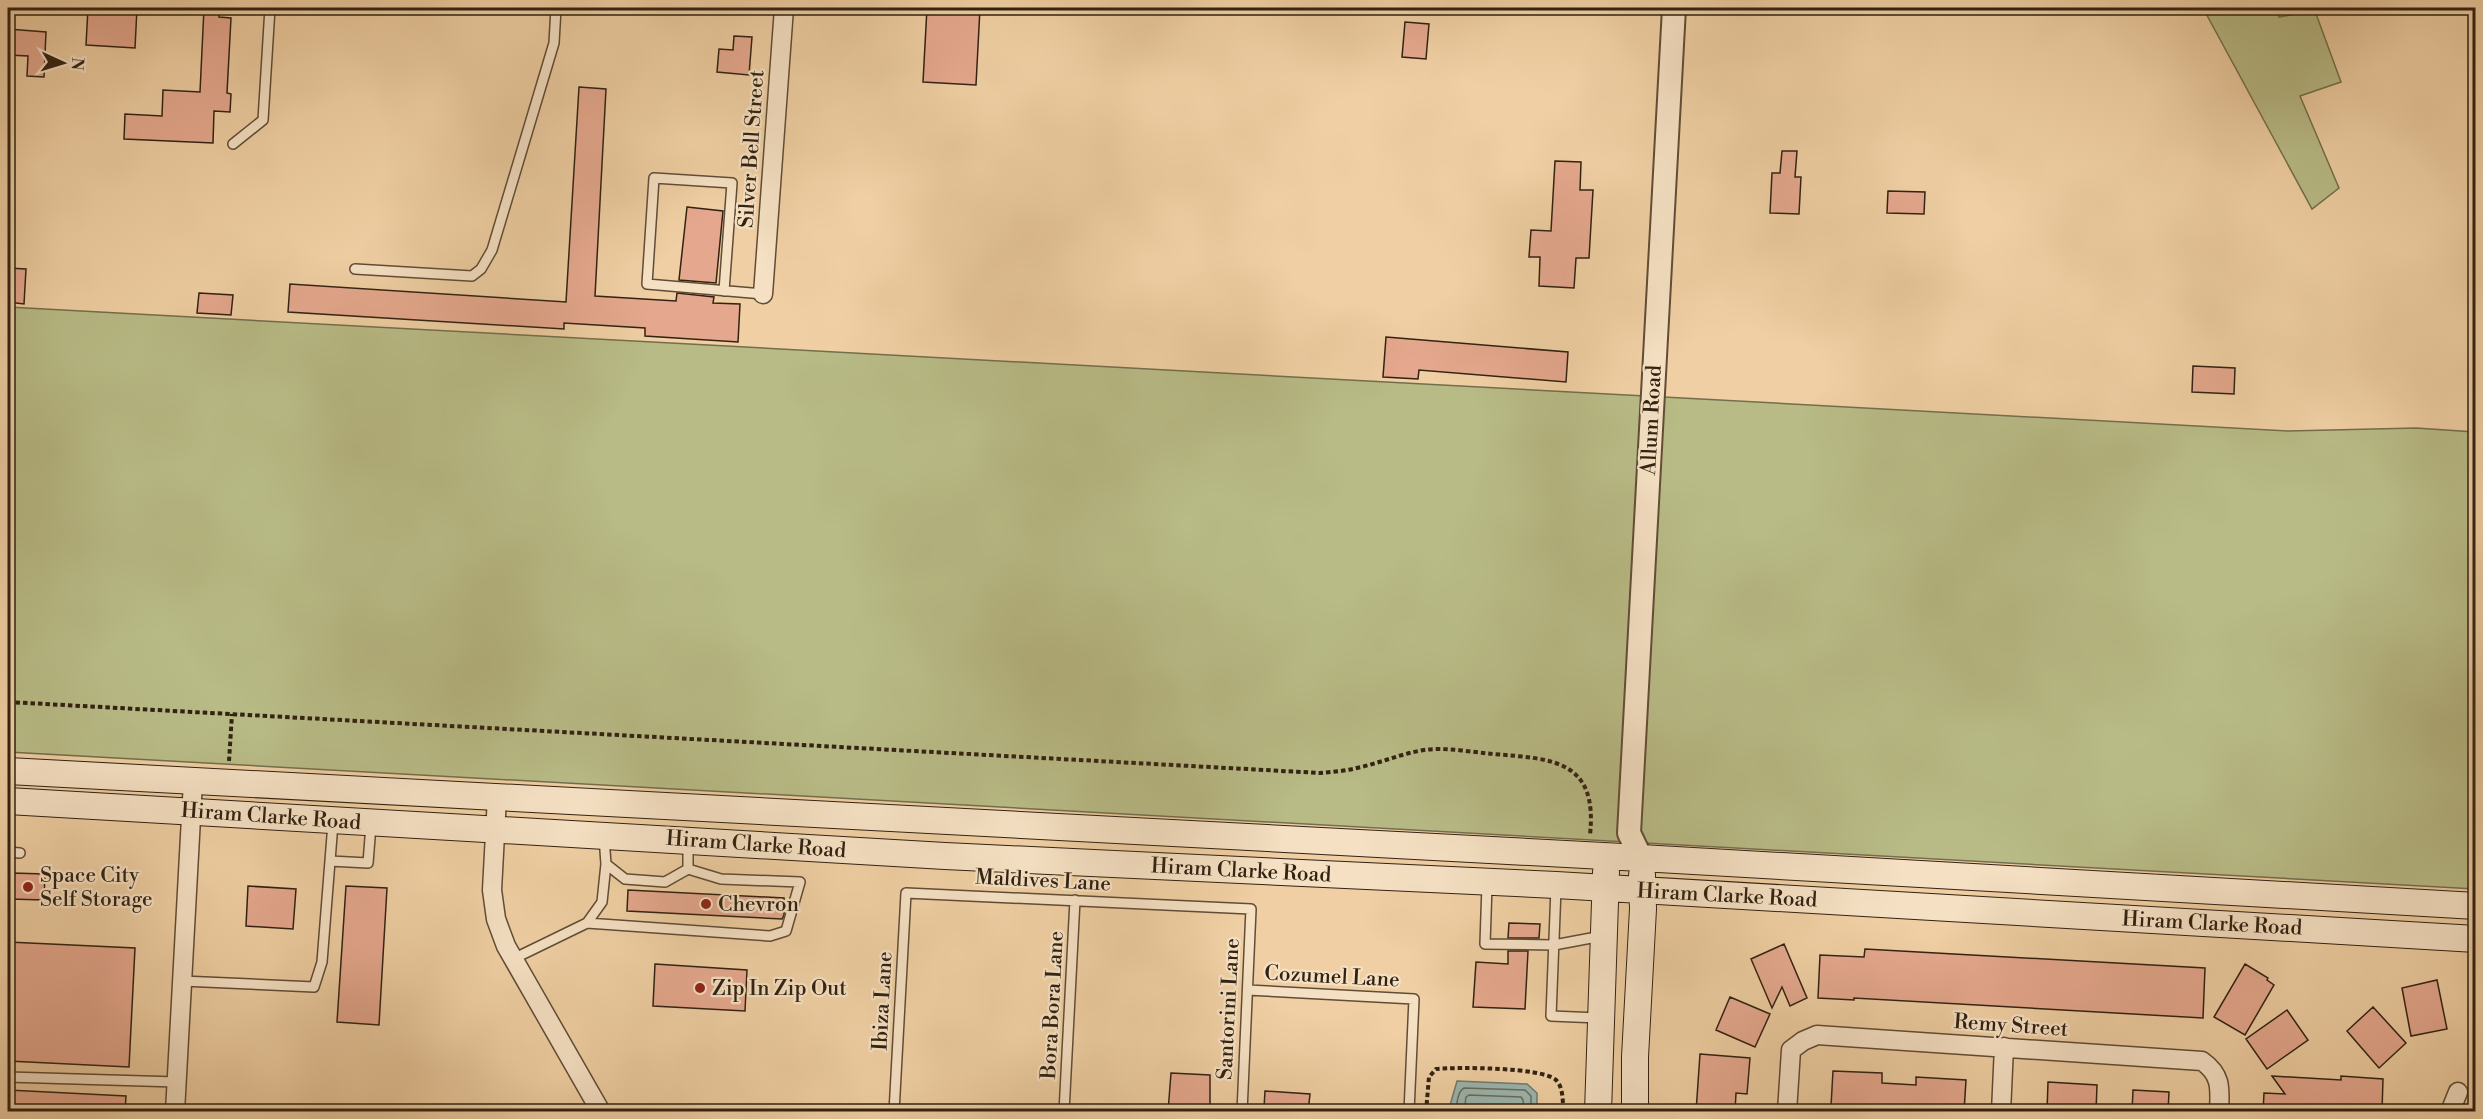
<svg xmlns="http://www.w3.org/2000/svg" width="2483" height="1119" font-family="'Libre Bodoni',serif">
<rect width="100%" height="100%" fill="#efcfa3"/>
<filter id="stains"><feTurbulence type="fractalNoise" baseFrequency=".00333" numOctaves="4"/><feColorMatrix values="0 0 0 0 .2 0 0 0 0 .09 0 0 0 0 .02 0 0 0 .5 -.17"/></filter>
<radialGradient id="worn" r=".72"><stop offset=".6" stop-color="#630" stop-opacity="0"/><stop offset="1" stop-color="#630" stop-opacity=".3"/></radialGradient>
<!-- green -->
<path fill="#b8bb86" stroke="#746e4c" stroke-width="1.5" d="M2203,8h76v9l36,-6 26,71 -41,14 39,92 -27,21z
M8,307l2280,124 128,-3 59,4v457l-2467,-137z"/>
<!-- water -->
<path fill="#9cb5ae" stroke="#717a70" stroke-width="1.5" d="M1457,1081l70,3 10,9v18h-87l1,-9z"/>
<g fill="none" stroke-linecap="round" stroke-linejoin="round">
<!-- shore -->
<path stroke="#666c60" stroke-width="1.5" d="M1456,1112c1,-8 1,-20 8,-24l61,2 6,6v16
M1464,1112l2,-15 3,-2 52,2 2,3 1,12"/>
</g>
<!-- building -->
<path fill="#e5a88e" stroke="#312212" stroke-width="1.5" d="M88,8h49l-2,40 -49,-3z
M204,8h15v9l12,1 -4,75 4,1 -1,18 -16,-1 -1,32 -89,-4 1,-25 37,2 1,-26 37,2z
M927,8h53l-4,77 -53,-3z
M1405,22l24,2 -3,35 -24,-2z
M8,29l38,3 -2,45 -17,-1 1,-20 -20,-1z
M734,36l18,1 -3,38 -32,-3 2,-23 14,1z
M579,87l27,2 -11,207 81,5 1,-8 37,4 -1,6 27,1 -2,38 -93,-6v-8l-81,-5v6l-276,-17 2,-28 276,18z
M1782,151h15l-2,26h6l-2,37 -29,-1 2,-40h8z
M1555,161l26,1 -1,28h13l-4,68h-13l-2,30 -35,-2 1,-29h-11l2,-27 20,1z
M1888,191l37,1 -1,22 -37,-1z
M687,207l36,4 -7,72 -37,-3z
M8,268l18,1 -2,35 -16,-2z
M199,293l34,2 -2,20 -34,-2z
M1386,337l182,15 -2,30 -147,-12 -1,9 -35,-2z
M2193,366l42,2 -1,26 -42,-2z
M11,873l34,1 -1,26 -34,-1z
M248,886l48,3 -3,40 -47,-3z
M346,886l41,2 -8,137 -42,-3z
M628,890l156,8v17l-2,4 -155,-8z
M1509,923l31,1 -1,14h-31z
M8,942l127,6 -6,119 -121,-6z
M1784,944l23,54 -17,8 -8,-19 -10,21 -21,-49z
M1865,949l340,19 -2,50 -349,-20v2l-36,-2 2,-43 44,2z
M1508,951h20l-3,58 -52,-2 3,-45 32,2z
M655,964l92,6 -2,41 -92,-5z
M2245,964l23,14 -1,2 7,5 -29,50 -31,-18z
M2437,980l10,49 -36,7 -9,-48z
M1730,997l40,17 -15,33 -39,-17z
M2373,1007l33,36 -27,25 -32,-37z
M2287,1010l21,30 -41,29 -21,-30z
M1700,1054l50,4 -3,36 -11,-1 -1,19h-39z
M1833,1071l49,2v10l34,2v-8l50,3 -2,32h-50l-83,-6z
M1171,1073l39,2v37h-42z
M2272,1076l69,4v-4l42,3 -1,33h-119l1,-19 21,1z
M2048,1082l49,3 -1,27h-49z
M8,1090l118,6 -1,16h-117z
M2133,1090l36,2 -1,20h-36z
M1265,1091l45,3 -2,18h-40l-1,-4h-3z"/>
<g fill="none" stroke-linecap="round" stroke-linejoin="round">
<defs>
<path id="service" d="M233,144l30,-24 7,-112
M355,269l117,7 9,-7 11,-19 62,-207 2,-35
M724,291l8,-108 -78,-5 -7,106 116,10
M604,837l2,27 19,15 40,3 23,-13v-27
M8,852l12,1
M330,861l38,2 3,-38
M1487,885l-2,59 69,1 48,-9
M1556,888l-5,128 48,2
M587,923l15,-21 4,-38
M513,959l74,-36 183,13 16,-5 14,-49 -79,-3 -33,-10
M182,981l132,6 8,-25 11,-139
M1248,990l166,9 -5,113
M8,1077l169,5
M894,1112l12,-219 345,16 -9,203
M1064,1112l11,-212"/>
<path id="minor" d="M763,294l21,-286
M497,797l-5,93 4,29 10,27 95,166
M175,1112l18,-331
M1787,1112l4,-62 12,-9 14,-6 385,26c20,14 18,28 17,51
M2001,1112l3,-65
M2450,1112l8,-20"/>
<path id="tertiary" d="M1641,858l-12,-25 45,-825"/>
<path id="secondary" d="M8,771l1633,87 835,48
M8,801l937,55 611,29 920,54
M1598,1112l8,-240
M1635,1112v-55l8,-148 -1,-34"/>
</defs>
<!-- service casing -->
<use href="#service" stroke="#604d36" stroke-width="12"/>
<!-- minor casing -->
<use href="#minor" stroke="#604d36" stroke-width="21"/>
<!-- tertiary casing -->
<use href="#tertiary" stroke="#604d36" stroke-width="26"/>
<!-- secondary casing -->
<use href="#secondary" stroke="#312212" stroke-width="28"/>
<!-- path -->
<path stroke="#312212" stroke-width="4" stroke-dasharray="4.5 3" stroke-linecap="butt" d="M8,702l1312,71c12,-1 25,-2 37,-5 23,-5 43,-14 67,-18 22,-3 47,2 69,4 59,5 105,5 97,81
M229,761l3,-47
M1426,1112l3,-35 7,-8c21,-2 106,-2 120,11 8,8 6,22 8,32"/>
<!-- service -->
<use href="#service" stroke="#f5e0c3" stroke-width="9"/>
<!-- minor -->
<use href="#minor" stroke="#f5e0c3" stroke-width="18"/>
<!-- tertiary -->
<use href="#tertiary" stroke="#f5e0c3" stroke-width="22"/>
<!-- secondary -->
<use href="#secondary" stroke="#f5e0c3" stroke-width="26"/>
</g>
<!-- markers -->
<g fill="#8f2418" stroke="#f5e0c3" stroke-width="2">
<circle cx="28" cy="887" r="6"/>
<circle cx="706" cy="904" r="6"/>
<circle cx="700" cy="988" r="6"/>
</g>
<g text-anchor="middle" stroke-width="4.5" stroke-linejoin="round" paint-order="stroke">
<!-- street labels -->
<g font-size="21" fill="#312212" stroke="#f5e0c3">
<text transform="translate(751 149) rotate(-86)" y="7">Silver Bell Street</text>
<text transform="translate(1651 420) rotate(-87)" y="7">Allum Road</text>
<text transform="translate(271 816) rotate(4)" y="7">Hiram Clarke Road</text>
<text transform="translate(756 844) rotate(4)" y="7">Hiram Clarke Road</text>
<text transform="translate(1241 870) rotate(3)" y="7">Hiram Clarke Road</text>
<text transform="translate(1043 880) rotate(3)" y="7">Maldives Lane</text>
<text transform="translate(1727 895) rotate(3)" y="7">Hiram Clarke Road</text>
<text transform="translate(2212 923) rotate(3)" y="7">Hiram Clarke Road</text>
<text transform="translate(1332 976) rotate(3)" y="7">Cozumel Lane</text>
<text transform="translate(882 1001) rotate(-87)" y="7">Ibiza Lane</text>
<text transform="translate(1052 1005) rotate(-87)" y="7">Bora Bora Lane</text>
<text transform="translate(1228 1009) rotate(-87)" y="7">Santorini Lane</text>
<text transform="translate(2011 1025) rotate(4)" y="7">Remy Street</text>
</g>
<!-- poi labels -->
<g font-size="21" fill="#312212" stroke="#f5e0c3" text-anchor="start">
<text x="40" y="882">Space City<tspan x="40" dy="24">Self Storage</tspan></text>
<text x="718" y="911">Chevron</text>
<text x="712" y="995">Zip In Zip Out</text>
</g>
</g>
<!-- margin -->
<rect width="2483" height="1119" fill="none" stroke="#efcfa3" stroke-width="30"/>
<rect x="9" y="9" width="2465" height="1101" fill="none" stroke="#312212" stroke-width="3"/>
<rect x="15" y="15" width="2453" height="1089" fill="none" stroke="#312212" stroke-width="1.5"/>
<!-- north arrow -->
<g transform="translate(63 63) rotate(94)" stroke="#f5e0c3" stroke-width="4.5" paint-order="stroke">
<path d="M0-4.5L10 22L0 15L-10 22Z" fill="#312212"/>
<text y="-9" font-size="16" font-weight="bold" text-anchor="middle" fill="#312212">N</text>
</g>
<rect width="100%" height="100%" filter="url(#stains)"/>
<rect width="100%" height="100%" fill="url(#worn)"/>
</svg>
